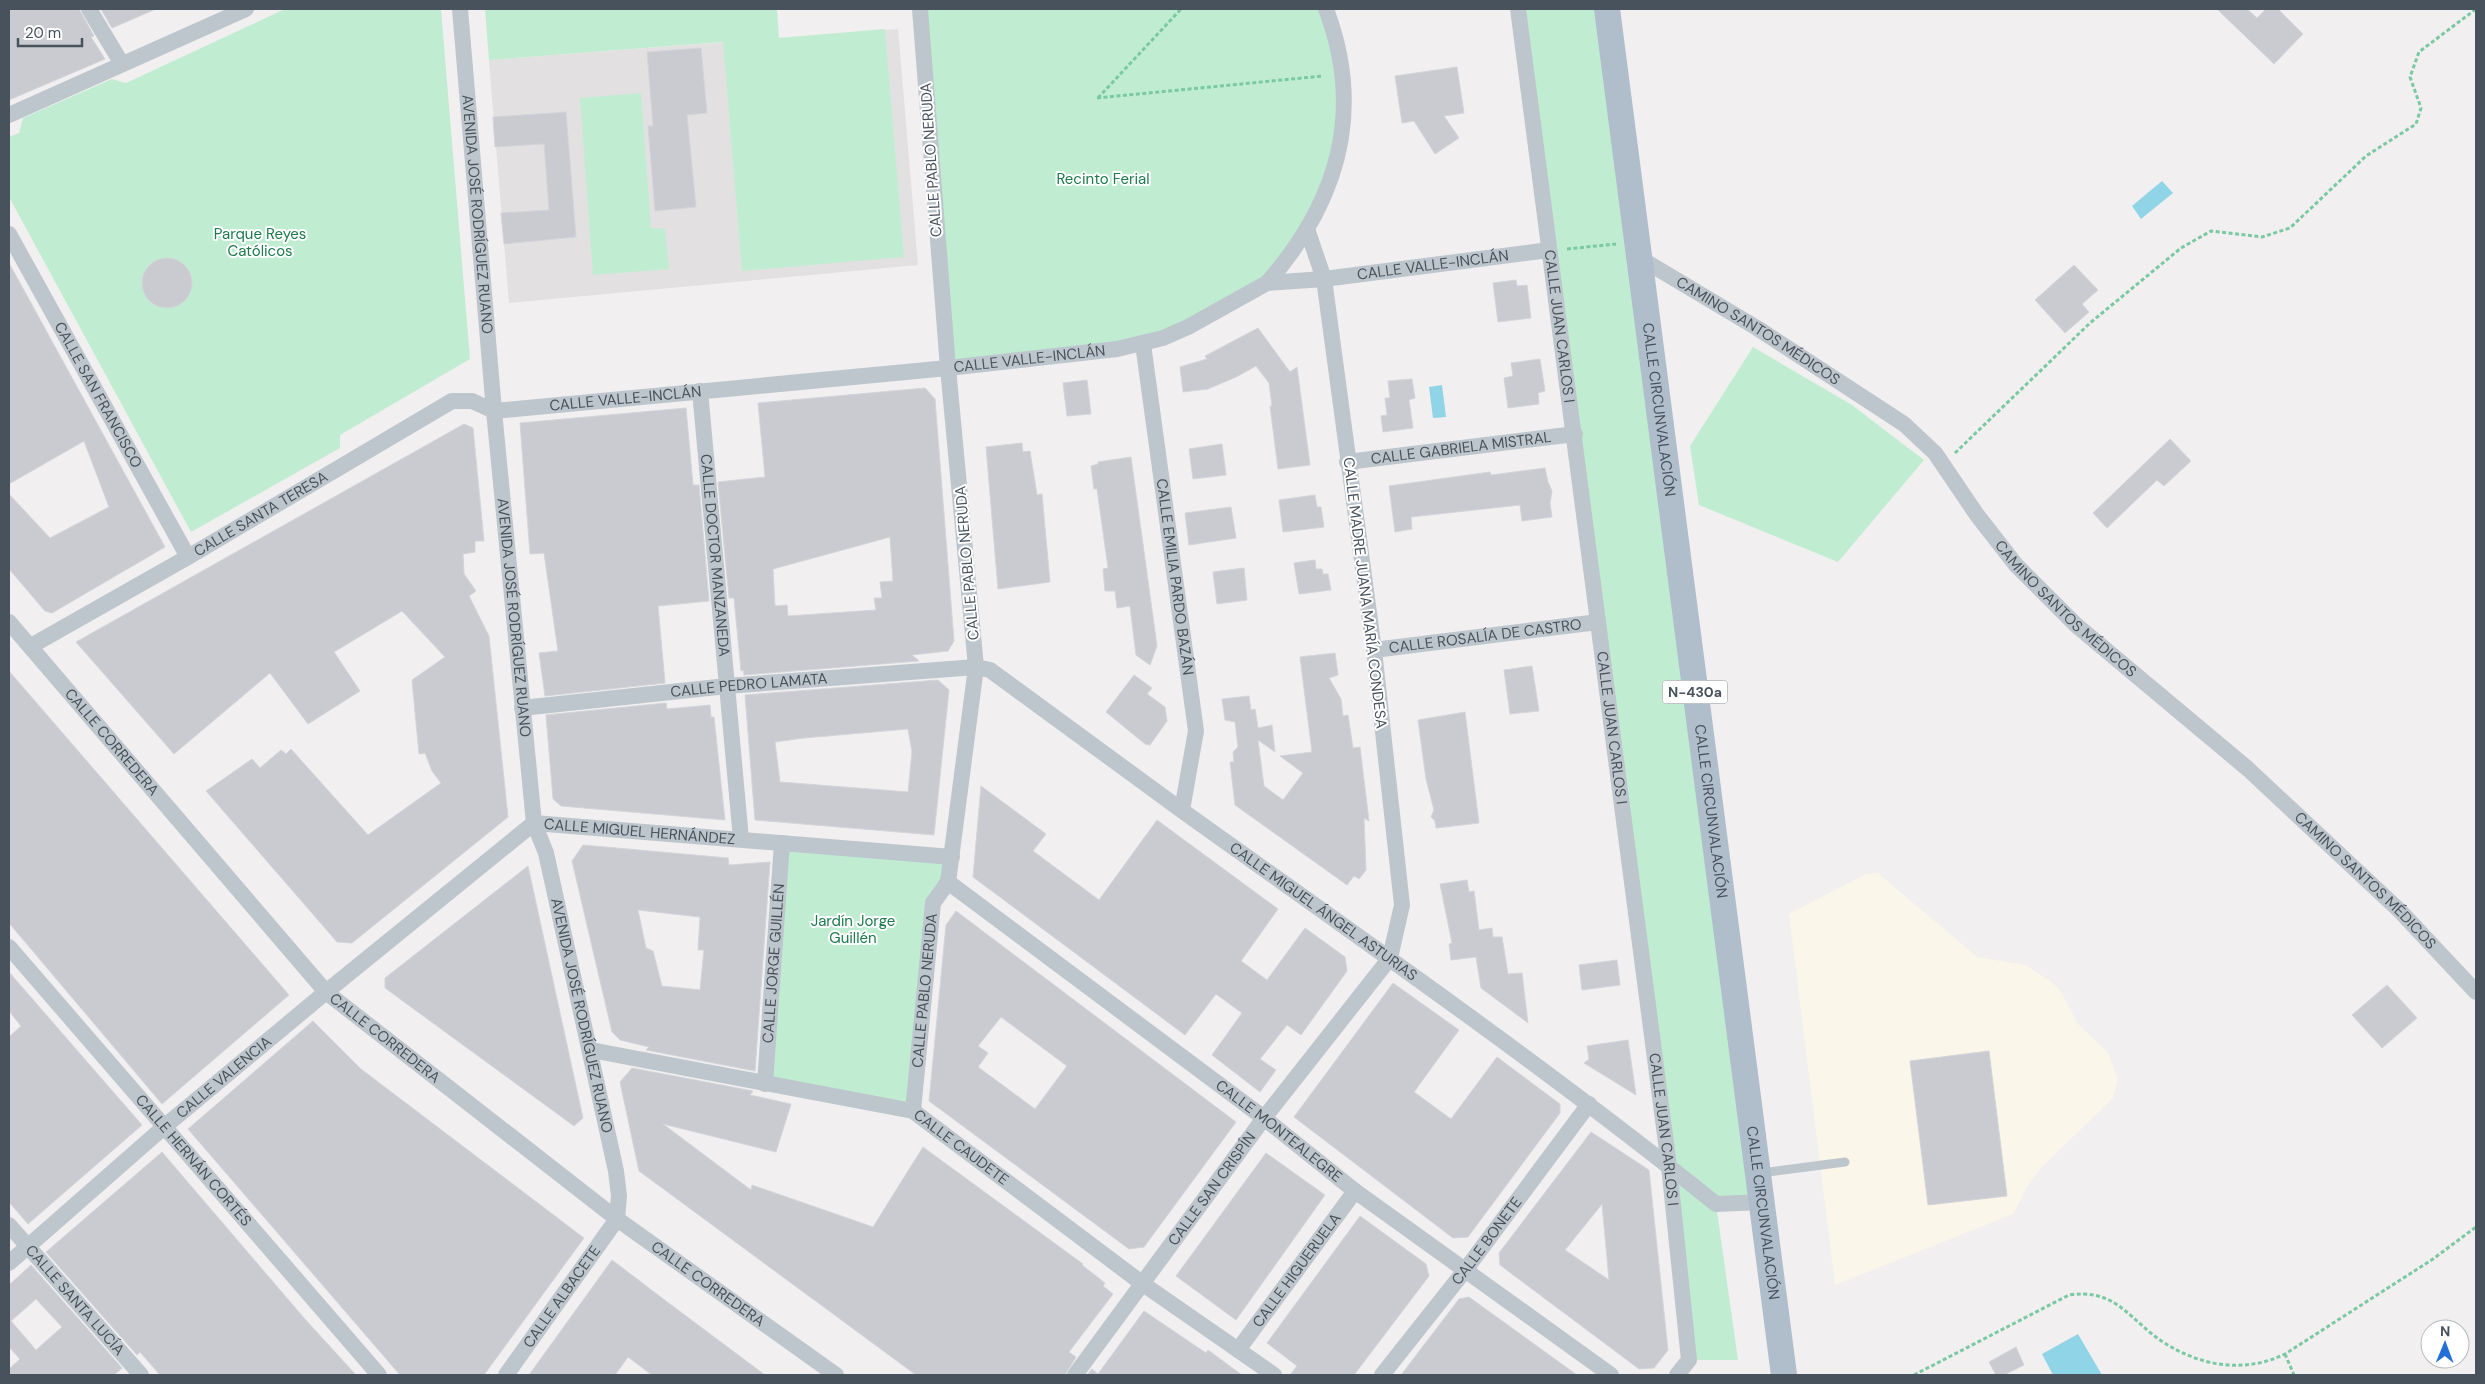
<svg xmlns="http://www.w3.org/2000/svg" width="2485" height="1384" font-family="'DM Sans',sans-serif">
<rect width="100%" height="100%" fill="#f1efef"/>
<!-- commercial -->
<path fill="#fbf6ea" d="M1878,873l99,84 48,8 24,15 11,10 18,34 30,29 10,26 -5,19 -72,70 -11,14 -17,32 -178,71 -46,-371 77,-40z"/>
<!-- education -->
<path fill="#e2e0e1" d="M898,29l20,236 -409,38 -20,-243z"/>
<!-- green -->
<path fill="#c0edd2" d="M285,9h156l29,350 -130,76v13l-149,84 -182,-335v-60l10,-4 4,-15 89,-39 14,4z
M485,9h292l2,29 106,-9 19,228 -162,14 -19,-229 -234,18z
M920,9h406l14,45 -6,114 -67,115 -104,55 -215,30z
M1518,9h89l155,1193 -46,2 22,156h-49z
M641,93l10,135 14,1 4,40 -76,6 -13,-177z
M1753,347l99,58 72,55 -86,102 -139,-57 -9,-59z
M782,843l170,14 -19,46 -20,208 -148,-27z"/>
<!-- water -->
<path fill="#8fd4e7" d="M2162,181l11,12 -32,26 -9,-13z
M1442,385l4,32 -13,1 -4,-31z
M2078,1334l24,41h-49l-11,-21z"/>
<!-- building -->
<path fill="#c9cbd1" stroke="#d3d5da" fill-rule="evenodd" d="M9,9h70l15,27 -3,1 14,22 -96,41z
M101,9h55l-44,19z
M2217,9h30l10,9 9,-9h12l25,25 -29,30z
M701,48l6,65 -20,2 9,92 -41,4 -7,-85h5l-6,-74z
M1457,67l7,46 -20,3 15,22 -24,16 -21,-33 -12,2 -7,-47z
M566,112l10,125 -72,7 -3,-31 48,-3 -5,-66 -49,3 -2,-30z
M142 283a25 25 0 1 1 50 0a25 25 0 1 1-50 0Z
M9,263l156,284 -113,66 -7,-2 -36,-42v-75l41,44 59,-31 -25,-66 -75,43z
M2074,265l24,25 -16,14 7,8 -24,21 -30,-33z
M1516,280l1,6 10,-1 4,33 -33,4 -5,-39z
M1258,328l32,44 7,-5 13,98 -32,4 -8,-63h2l-3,-23 -13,-17 -20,11 -28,12 -25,3 -3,-25 27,-8 -2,-3z
M1540,359l5,32 -7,2 1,11 -31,4 -4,-30 9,-2 -2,-13z
M1412,379l3,19 -6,2 4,28 -30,4 -2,-16 6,-1 -2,-17h5l-2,-17z
M1087,380l4,34 -24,2 -4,-33z
M925,388l10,11 19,242 -6,10 -36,4 7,6 -175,14 -1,-5 -2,1 -7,-73h-5l-11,-116 47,-5 -7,-74zM890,537l3,44 -13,1 2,16h-8l2,12 -88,6 -1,-11 -12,1 -2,-37z
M686,408l7,77h6l10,116 -51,5 7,77 -120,13 -6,-43 19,-2 -14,-98 -14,1 -10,-131z
M464,424l9,4 11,113h-9v11l-12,2 1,20 12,17 -7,5 20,40 19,181 -156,126 -15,-1 -131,-151 46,-32 8,9 21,-18 5,4 5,-5 77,86 73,-52 -9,-12 -7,-18 -6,1 -7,-74 33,-23 -43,-46 -68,41 26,39 -52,33 -38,-51 -96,81 -98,-112z
M2170,439l21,22 -27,25 -7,-6 -50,48 -14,-15z
M1022,443l1,9 7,-1 7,44 5,-1 8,88 -52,7 -12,-142z
M1222,444l4,31 -33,4 -4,-30z
M1131,457l26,189 -7,19 -14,-10 -6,-49 -13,2 -2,-17h-10l-2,-22 5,-1 -11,-79h-3l-3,-23 7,-2v-2z
M1545,468l3,14 4,9 -2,12 2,14 -30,4 -2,-16 -109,12 1,12 -17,3 -6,-46 101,-14 1,3z
M1315,495l2,12h4l3,20 -41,5 -4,-32z
M1231,507l5,31 -47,7 -4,-32z
M1315,560l1,9h6l1,5h5l3,16 -32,4 -5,-31z
M1244,568l3,32 -30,4 -4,-32z
M1335,653l3,22 -9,3 12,21 2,17 5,-1 5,33 7,-1 9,74 -5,-3 2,52 -7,9 -5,-3 -7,9 -112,-80 -5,-43h4l-1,-10 5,-5 -3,-25 -10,-2 -3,-21 27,-3 2,14 4,-1 3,19 14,-3 3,27 -17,-12 6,46 19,14 20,-27 -23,-17 32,-4 -12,-95z
M1532,666l7,45 -29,3 -6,-44z
M9,671l280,324 -127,109 -153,-181z
M1134,675l18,13 -5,6 18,13 2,14 -17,24 -5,-1 -39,-32z
M938,680l11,10 -15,145 -179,-15 -10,-125zM908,729l4,23 -4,40 -128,-10 -5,-40 29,-4z
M666,703l1,6 43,-4 1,12h3l11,103 -164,-14 -8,-7 -7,-84z
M1465,712l14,111 -43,5 -1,-7 -4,-4 3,-7 -8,-31 -8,-59z
M981,786l65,48 -13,17 66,49 58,-80 121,89 -37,52 26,19 38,-52 40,29 2,14 -46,64 -14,-10 -27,34 16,11 -16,22 -48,-37 30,-42 -26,-19 -31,41 -212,-158z
M583,845l145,13 1,7 41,-3 -15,209 -109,-21 3,-3 -29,-7 -8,-8 -40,-171zM638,910l62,7 -2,33h6l-4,40 -38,-4 -9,-35 -7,-3z
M528,866l55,252 -9,8 -189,-138v-10z
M1467,880l2,12 5,-1 5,39 13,-2 1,9h9l6,37 14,-1 6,50 -47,-35 -5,-31 -25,3 -2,-16 3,-1 -12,-59z
M956,911l280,211 -92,125 -15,2 -200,-148 17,-176zM1001,1017l66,49 -32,43 -57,-42 10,-14 -10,-7z
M1617,960l3,25 -38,5 -3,-25z
M9,972l133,153 -114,99 -19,-22v-165l12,-11 -12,-15z
M1393,983l66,47 -45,62 37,27 46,-62 63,47v9l-92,124 -15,1 -159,-121z
M2387,985l30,33 -35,30 -30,-33z
M313,1021l48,48 223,169 -100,137h-84l-212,-246z
M1628,1040l8,55 -52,-32 5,-4 -2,-13z
M1989,1051l18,145 -79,9 -18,-144z
M632,1068l121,23 -3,4 41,9 -15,48 -113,-28 88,66 1,-5 121,42 50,-80 160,117 -1,1 23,18 -2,3 10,8 -44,58 7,5 -11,18h-149l-277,-204 -19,-89z
M1591,1132l58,38 19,180 -14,18 -15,1 -139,-104 -1,-12zM1602,1204l7,76 -44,-30z
M162,1152l142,166 52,57h-196l-20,-23 -3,3 -91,-103z
M1266,1153l59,42 -89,125 -60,-44z
M1360,1216l66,48 3,12 -75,99h-64l7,-9 -30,-23z
M612,1260l58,44 95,71h-113l-24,-18 -13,18h-86z
M31,1265l91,103 -8,7h-105v-6l11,-10 -11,-12v-62zM36,1299l26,28 -26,23 -25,-29z
M1469,1297l108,78h-176l58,-76z
M1144,1311l62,42 2,-3 34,25h-155l5,-6 6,5z
M2016,1347l8,18 -20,10h-8l-7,-13z"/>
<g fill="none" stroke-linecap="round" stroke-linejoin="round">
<!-- path -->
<path stroke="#7ac9a3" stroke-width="3" stroke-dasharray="4 2.5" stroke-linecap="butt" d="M1097,98l226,-22
M1098,98l83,-89
M1567,249l49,-5
M1955,453l135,-130 91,-75 30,-17 51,6 28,-9 76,-72 50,-32 5,-16 -11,-31 9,-25 57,-43
M2285,1354l9,21
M1914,1375l155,-80c41,-6 55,16 83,39 38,30 88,42 133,20l148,-95 43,-32"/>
<!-- lane -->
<path stroke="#bec6cd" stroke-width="9" d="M1761,1173l84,-11"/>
<!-- street -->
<g stroke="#bec6cd" stroke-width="16">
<path d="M89,9l33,55"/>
<path id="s1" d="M460,9l34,402 40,412 12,30 70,318 3,25 -2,23"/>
<path id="s2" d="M1518,9l151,1157 20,194 -12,15"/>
<path d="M9,115l237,-106"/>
<path id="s3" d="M9,234l179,323"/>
<path id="s4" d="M1638,257l119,71 147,96 31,29 42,62 39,50 60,60 172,144 152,142 76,81"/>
<path d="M1267,283c71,-81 98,-171 59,-274"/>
<path id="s5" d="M1143,344l53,387 -14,79"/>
<path id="s6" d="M700,391l41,448"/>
<path id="s7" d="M494,411l454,-43 169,-19 46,-11 25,-11 79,-44 57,-4 225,-29"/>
<path id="s8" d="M1347,462l228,-28"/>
<path id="s9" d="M9,622l317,370 291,227 219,156"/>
<path id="s10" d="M31,646l157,-89 264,-156h20l22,10"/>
<path id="s11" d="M1374,650l224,-28"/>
<path id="s12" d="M522,708l205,-22 249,-19 14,3c65,47 129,95 194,142 179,128 360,254 532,392l46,-2"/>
<path id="s13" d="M948,882l316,236 91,73 256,184"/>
<path id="s14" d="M9,947l370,428"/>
<path id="s15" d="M591,1050l322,61 230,173 131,91"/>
<path id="s16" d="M765,1084l17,-241"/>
<path id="s17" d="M913,1111l20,-208 15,-21 28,-215 -28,-299 -28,-359"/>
<path id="s18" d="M9,1225l132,150"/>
<path id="s19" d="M9,1263l155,-136 162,-135 208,-169 418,34"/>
<path id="s20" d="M1238,1350l117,-159"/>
<path id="s21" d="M506,1375l111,-156"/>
<path id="s22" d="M1075,1375l189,-257 126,-160 12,-53 -28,-255 -50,-371 -17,-50"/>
<path id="s23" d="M1382,1375l84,-106 123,-165"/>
</g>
<!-- primary -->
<path stroke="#b0becc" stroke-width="26" id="s24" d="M1607,9l177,1366"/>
</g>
<g text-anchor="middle" stroke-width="4" stroke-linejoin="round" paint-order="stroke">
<!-- shield labels -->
<rect fill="#fff" stroke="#7f868d" stroke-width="1" x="1662.5" y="680.5" width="65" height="23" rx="4"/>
<g font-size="14" font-weight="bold" fill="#48525c">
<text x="1695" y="697">N-430a</text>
</g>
<!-- street labels -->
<g font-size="15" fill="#48525c" stroke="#fff">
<text transform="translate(931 160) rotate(-94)" y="5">CALLE PABLO NERUDA</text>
<text dy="5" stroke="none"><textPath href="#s1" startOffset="206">AVENIDA JOSÉ RODRÍGUEZ RUANO</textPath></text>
<text dy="5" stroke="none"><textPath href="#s7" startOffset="958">CALLE VALLE-INCLÁN</textPath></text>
<text dy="5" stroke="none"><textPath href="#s2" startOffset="320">CALLE JUAN CARLOS I</textPath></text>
<text dy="5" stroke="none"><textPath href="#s4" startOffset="141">CAMINO SANTOS MÉDICOS</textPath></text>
<text dy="5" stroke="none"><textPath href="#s7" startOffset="538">CALLE VALLE-INCLÁN</textPath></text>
<text dy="5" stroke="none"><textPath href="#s3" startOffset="184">CALLE SAN FRANCISCO</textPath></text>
<text dy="5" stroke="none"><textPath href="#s7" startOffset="132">CALLE VALLE-INCLÁN</textPath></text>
<text dy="5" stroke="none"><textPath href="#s24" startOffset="404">CALLE CIRCUNVALACIÓN</textPath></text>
<text dy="5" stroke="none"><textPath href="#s8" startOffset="115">CALLE GABRIELA MISTRAL</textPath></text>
<text dy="5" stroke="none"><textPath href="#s10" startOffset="265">CALLE SANTA TERESA</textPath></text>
<text dy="5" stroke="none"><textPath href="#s6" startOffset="165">CALLE DOCTOR MANZANEDA</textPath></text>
<text transform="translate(967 563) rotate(-95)" y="5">CALLE PABLO NERUDA</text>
<text dy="5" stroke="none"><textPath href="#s5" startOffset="235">CALLE EMILIA PARDO BAZÁN</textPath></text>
<text transform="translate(1365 593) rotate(83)" y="5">CALLE MADRE JUANA MARÍA CONDESA</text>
<text dy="5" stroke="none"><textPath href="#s4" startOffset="561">CAMINO SANTOS MÉDICOS</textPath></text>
<text dy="5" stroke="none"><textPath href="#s1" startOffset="611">AVENIDA JOSÉ RODRÍGUEZ RUANO</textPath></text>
<text dy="5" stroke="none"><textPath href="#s11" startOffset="112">CALLE ROSALÍA DE CASTRO</textPath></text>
<text dy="5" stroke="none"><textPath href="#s12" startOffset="228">CALLE PEDRO LAMATA</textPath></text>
<text dy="5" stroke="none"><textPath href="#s2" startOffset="725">CALLE JUAN CARLOS I</textPath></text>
<text dy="5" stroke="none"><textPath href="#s9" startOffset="158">CALLE CORREDERA</textPath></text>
<text dy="5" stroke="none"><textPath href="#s24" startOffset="809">CALLE CIRCUNVALACIÓN</textPath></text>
<text dy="5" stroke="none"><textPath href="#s19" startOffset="791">CALLE MIGUEL HERNÁNDEZ</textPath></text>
<text dy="5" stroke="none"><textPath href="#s4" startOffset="966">CAMINO SANTOS MÉDICOS</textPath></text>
<text dy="5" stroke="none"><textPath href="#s12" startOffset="882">CALLE MIGUEL ÁNGEL ASTURIAS</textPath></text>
<text dy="5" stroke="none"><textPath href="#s16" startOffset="121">CALLE JORGE GUILLÉN</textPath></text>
<text dy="5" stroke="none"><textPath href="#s17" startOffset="121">CALLE PABLO NERUDA</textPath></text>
<text dy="5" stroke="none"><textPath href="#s1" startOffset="1016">AVENIDA JOSÉ RODRÍGUEZ RUANO</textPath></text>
<text dy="5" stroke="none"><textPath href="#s9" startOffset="562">CALLE CORREDERA</textPath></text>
<text dy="5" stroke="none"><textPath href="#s19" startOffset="284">CALLE VALENCIA</textPath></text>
<text dy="5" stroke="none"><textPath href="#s2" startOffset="1130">CALLE JUAN CARLOS I</textPath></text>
<text dy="5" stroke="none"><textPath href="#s13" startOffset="414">CALLE MONTEALEGRE</textPath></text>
<text dy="5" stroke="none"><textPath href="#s15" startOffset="388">CALLE CAUDETE</textPath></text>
<text dy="5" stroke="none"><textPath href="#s14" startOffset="282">CALLE HERNÁN CORTÉS</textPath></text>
<text dy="5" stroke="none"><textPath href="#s22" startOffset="231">CALLE SAN CRISPÍN</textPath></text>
<text dy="5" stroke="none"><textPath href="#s24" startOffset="1214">CALLE CIRCUNVALACIÓN</textPath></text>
<text dy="5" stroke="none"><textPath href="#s23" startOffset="170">CALLE BONETE</textPath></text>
<text dy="5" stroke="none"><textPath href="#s20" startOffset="99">CALLE HIGUERUELA</textPath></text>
<text dy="5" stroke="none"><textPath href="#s9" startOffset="968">CALLE CORREDERA</textPath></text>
<text dy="5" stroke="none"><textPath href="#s21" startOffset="96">CALLE ALBACETE</textPath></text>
<text dy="5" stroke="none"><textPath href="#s18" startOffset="100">CALLE SANTA LUCÍA</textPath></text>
</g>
<!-- park labels -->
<g font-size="15" fill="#1c7a4c" stroke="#fff">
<text x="1103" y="184">Recinto Ferial</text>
<text x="260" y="239">Parque Reyes<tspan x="260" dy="17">Católicos</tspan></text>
<text x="853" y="926">Jardín Jorge<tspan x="853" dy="17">Guillén</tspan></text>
</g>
</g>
<!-- border -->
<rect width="2485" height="1384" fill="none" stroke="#48525c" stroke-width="20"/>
<!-- north arrow -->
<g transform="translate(2445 1344) rotate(1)"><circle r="24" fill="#ffffff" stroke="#b6babe"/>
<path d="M0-4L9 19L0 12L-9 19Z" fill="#236fd8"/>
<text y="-8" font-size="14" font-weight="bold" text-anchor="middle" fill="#48525c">N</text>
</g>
<!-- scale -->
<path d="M18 38v8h64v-8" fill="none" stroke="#48525c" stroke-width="2.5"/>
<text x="25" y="38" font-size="15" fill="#48525c" stroke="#ffffff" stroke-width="4" paint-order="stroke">20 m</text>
</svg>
